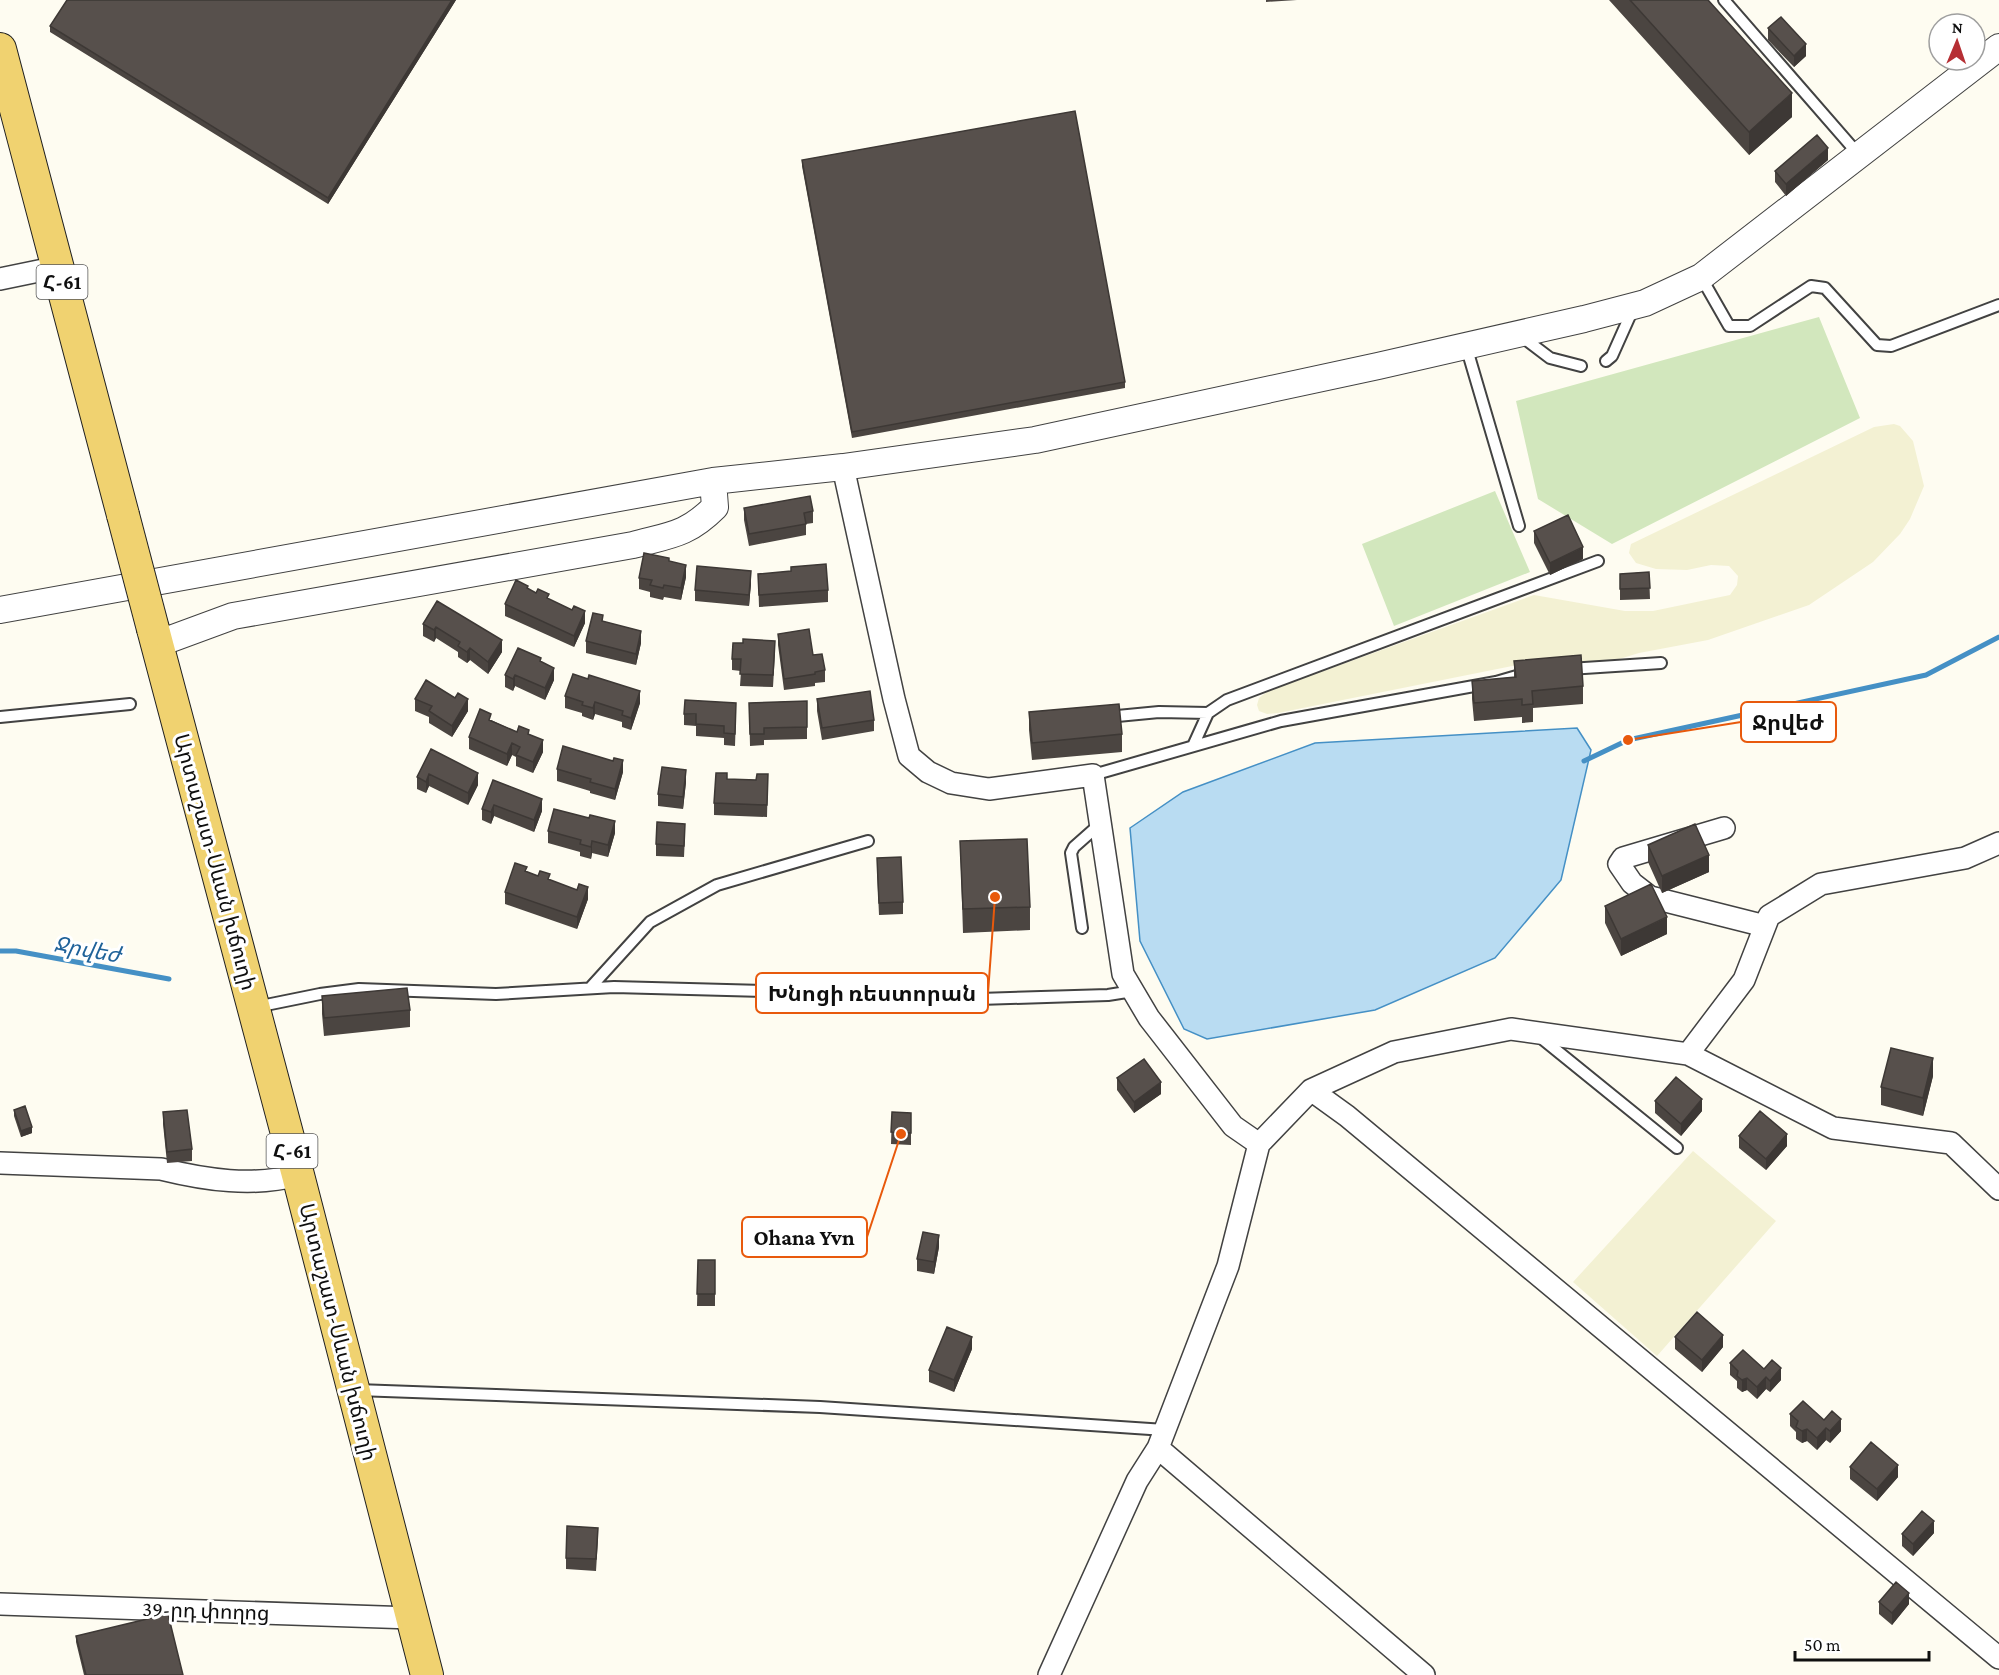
<svg xmlns="http://www.w3.org/2000/svg" width="1999" height="1675" font-family="'Crimson Pro','Noto Sans Armenian',serif">
<rect width="100%" height="100%" fill="#fefcf1"/>
<!-- farmland -->
<path fill="#f3f1d3" d="M1894,424l6,2 13,15 11,45 -14,33 -10,15 -27,28 -64,43 -101,35 -69,13 -23,7 -22,2 -57,-1 -259,52 -11,1 -8,-3 -2,-6 2,-7 9,-7 266,-96 91,16h28l77,-16 7,-10 1,-9 -9,-10 -18,-1 -24,5 -31,-1 -20,-6 -7,-10 2,-9 243,-117z
M1693,1151l83,70 -119,135 -84,-74z"/>
<!-- green -->
<path fill="#d2e7bd" d="M1819,317l41,101 -248,126 -74,-45 -22,-98z
M1495,491l35,81 -136,54 -32,-82z"/>
<!-- water -->
<path fill="#b9dcf2" stroke="#4590c5" stroke-width="1.5" d="M1577,728l14,22 -30,130 -66,78 -120,52 -168,29 -23,-10 -44,-88 -10,-113 53,-36 132,-49z"/>
<g fill="none" stroke-linecap="round" stroke-linejoin="round">
<!-- stream -->
<path stroke="#4590c5" stroke-width="5" d="M1584,761l44,-21 298,-65 73,-38
M0,951h16l153,28"/>
<defs>
<path id="service" d="M1724,0l135,155
M1701,277l28,49h21l61,-40 14,2 52,57 14,1 108,-41
M1521,336l29,22 31,8
M1466,346l53,180
M1606,361l6,-5 21,-47
M1569,669l92,-6
M0,717l130,-13
M1107,717l52,-5 49,1
M1193,746l15,-33 19,-13 371,-139
M1093,775l188,-54 215,-39 31,-9
M1082,928l-11,-75 3,-6 26,-23
M590,988l60,-66 67,-37 151,-44
M256,1007l64,-13 39,-5 137,5 118,-7 152,4 182,9 160,-5 25,-4
M1540,1037l137,111
M357,1390l463,17 345,23"/>
<path id="minor" d="M0,279l58,-12
M843,467l51,232 15,57 19,16 23,11 38,6 104,-14 30,199 26,44 84,108 26,18
M1724,828l-101,30 -4,6 13,19 18,14 115,29
M1688,1054l56,-74 25,-64 52,-32 144,-26 34,-15
M1311,1090l36,26 652,542
M0,1163l161,6c45,11 92,18 137,6
M1158,1448l266,227
M0,1604l412,14
M1049,1675l88,-194 21,-33 70,-182 31,-122 52,-54 83,-38 117,-23 177,25 145,74 118,15 48,46"/>
<path id="tertiary" d="M0,610l713,-129 130,-14 192,-27 343,-74 206,-47 61,-16 56,-26 298,-230
M157,644l76,-28 400,-71c37,-10 54,-10 82,-38l-2,-26"/>
<path id="primary" d="M0,49l123,466
M153,629l145,546 129,500"/>
</defs>
<!-- service casing -->
<use href="#service" stroke="#424242" stroke-width="14"/>
<!-- minor casing -->
<use href="#minor" stroke="#424242" stroke-width="24"/>
<!-- tertiary casing -->
<use href="#tertiary" stroke="#424242" stroke-width="28"/>
<!-- primary casing -->
<use href="#primary" stroke="#202020" stroke-width="34"/>
<!-- service -->
<use href="#service" stroke="#fff" stroke-width="10"/>
<!-- minor -->
<use href="#minor" stroke="#fff" stroke-width="21"/>
<!-- tertiary -->
<use href="#tertiary" stroke="#fff" stroke-width="26"/>
<!-- primary -->
<use href="#primary" stroke="#f0d270" stroke-width="32"/>
<defs>
<path id="primary-bridge" d="M123,515l30,114"/>
</defs>
<!-- primary-bridge casing -->
<use href="#primary-bridge" stroke="#202020" stroke-width="34" stroke-linecap="butt"/>
<!-- primary-bridge -->
<use href="#primary-bridge" stroke="#f0d270" stroke-width="32"/>
</g>
<!-- wall -->
<path fill="#4b4541" d="M456,0l-128,204 -278,-172v-6z
M1266,0h31l-31,2z
M1609,0h99l84,117 -43,38z
M1768,28l38,28 -12,11 -26,-27z
M802,160l323,222v6l-273,50 -50,-272z
M1828,160l-42,36 -11,-14v-11z
M744,508l69,3v12l-7,1v11l-57,11 -5,-26z
M1534,531l49,28 -33,16 -16,-32z
M669,562l17,15 -5,23 -17,-3 -1,3 -13,-3v-5l-11,-3v-11z
M1649,572l1,27 -30,1v-26z
M758,574l70,16v12l-69,5z
M751,583l-2,23 -54,-5v-11z
M528,589l44,21 13,13 -11,24 -69,-31v-12z
M437,601l65,51 -14,22 -18,-14 -3,3 -9,-6v-5l-22,-14 -2,4 -11,-6v-12z
M603,622l38,21 -5,22 -50,-12v-12z
M778,634l35,21 12,15v12l-10,1v3l-31,4 -6,-45z
M775,652l-2,35 -33,-1 1,-15 -9,-1v-11z
M541,661l13,19 -9,20 -30,-14 -2,5 -8,-4v-12z
M1514,661l69,25v18l-50,4v14l-11,1v-6l-48,4 -2,-22v-18l42,-4z
M565,696l75,7 -9,27 -9,-3v-5l-27,-8 -2,6 -11,-4v-3l-17,-5z
M415,699l53,12 -16,26 -23,-14v-6l-14,-6z
M817,699l57,21v11l-52,9 -5,-29z
M807,701v38l-43,1v5l-14,1 -1,-43z
M1029,712l93,22v18l-90,8 -3,-30z
M684,714l52,1 -1,31 -11,-1v-7l-28,-2v-10l-12,-1z
M491,720l26,12 12,2 14,18 -10,21 -17,-7v-9l-4,-2 -5,11 -38,-17v-12z
M431,749l47,36 -10,20 -39,-19 -3,7 -9,-4v-12z
M557,769l66,3 -8,28 -25,-7v-2l-33,-10z
M768,774l-1,43 -53,-2v-12l13,-24 29,1z
M493,780l49,31 -8,21 -40,-16 -3,8 -9,-4v-11z
M686,782l-3,27 -25,-3v-12z
M548,831l67,2 -7,24 -16,-4 -1,6 -11,-3v-4l-32,-9z
M685,835l-1,22 -28,-1v-12z
M960,841l70,66v23l-67,3z
M1648,845l61,27 -47,21 -14,-31z
M877,870l26,32v12l-24,1z
M527,872l23,8 38,19 -11,30 -72,-25v-12z
M1605,906l62,28 -46,22 -16,-33z
M322,996l88,14v17l-86,9 -2,-22z
M1933,1076l-10,40 -42,-11v-18z
M1117,1078l44,16 -27,19 -17,-23z
M1655,1101l47,10 -21,25 -26,-23z
M14,1110l18,23 -11,4 -7,-21z
M163,1112l29,37v12l-25,2 -4,-39z
M892,1112l19,1v32l-20,-1z
M1739,1136l48,10 -21,24 -27,-22z
M939,1247l-5,27 -17,-3v-12z
M698,1260h17v46h-18z
M1675,1337l48,10 -21,25 -27,-23z
M972,1349l-18,43 -25,-10v-12z
M1730,1363l34,6 17,11 -11,12 -4,-3 -9,10 -10,-9 -5,2 -5,-4v-7l-7,-6z
M1790,1414l34,6 17,11 -11,12 -4,-3 -9,10 -10,-9 -5,2 -6,-4v-7l-6,-6z
M1850,1467l48,10 -21,24 -27,-22z
M1934,1533l-21,23 -11,-10v-12z
M598,1539l-2,32 -30,-2v-11z
M1879,1602l30,2 -17,21 -13,-11z
M76,1636l107,39h-99l-8,-33z"/>
<!-- shaded-wall -->
<path fill="#3d3835" d="M452,0h4l-128,204v-6z
M1806,44v12l-12,11v-11z
M1792,93v24l-43,38v-23z
M1828,148v12l-42,36v-12z
M1583,547v12l-33,16v-12z
M686,565v12l-5,23v-12z
M751,571v12l-2,23v-11z
M585,611v12l-11,24v-11z
M436,627v11l-2,4v-12z
M641,631v12l-5,22v-11z
M502,640v12l-14,22v-12z
M470,648v12l-3,3v-11z
M554,668v12l-9,20v-12z
M515,675v11l-2,5v-12z
M640,691v12l-9,27v-12z
M468,699v12l-16,26v-11z
M595,702v12l-2,6v-12z
M543,740v12l-10,21v-11z
M512,743v12l-5,11v-12z
M623,760v12l-8,28v-11z
M686,770v12l-3,27v-12z
M478,773v12l-10,20v-12z
M429,774v12l-3,7v-11z
M542,799v12l-8,21v-12z
M494,805v11l-3,8v-12z
M615,821v12l-7,24v-12z
M592,841v12l-1,6v-12z
M1709,855v17l-47,21v-17z
M588,887v12l-11,30v-12z
M1667,917v17l-46,22v-17z
M1933,1058v18l-10,40v-18z
M1161,1082v12l-27,19v-11z
M1702,1099v12l-21,25v-12z
M32,1127v6l-11,4v-6z
M1787,1134v12l-21,24v-11z
M939,1235v12l-5,27v-12z
M1723,1335v12l-21,25v-12z
M972,1337v12l-18,43v-12z
M1781,1368v12l-11,12v-11z
M1766,1377v12l-9,10v-12z
M1747,1378v12l-5,2v-12z
M1841,1419v12l-11,12v-12z
M1826,1428v12l-9,10v-12z
M1807,1429v12l-5,2v-12z
M1898,1465v12l-21,24v-12z
M1934,1521v12l-21,23v-12z
M1909,1593v11l-17,21v-12z"/>
<!-- building -->
<path fill="#57504c" stroke="#3d3835" stroke-width="1.5" d="M67,0h385l-124,198 -278,-172z
M1630,0h78l84,93 -43,39z
M1781,17l25,27 -12,12 -26,-28z
M1075,111l50,271 -273,50 -50,-272z
M1817,135l11,13 -42,36 -11,-13z
M810,496l3,15 -9,2 2,11 -57,10 -5,-26z
M1568,515l15,32 -33,16 -16,-32z
M644,553l25,5v3l17,4 -5,23 -17,-3 -1,3 -13,-3 2,-5 -13,-2z
M826,564l2,26 -69,5 -1,-21 33,-3v-4z
M697,566l54,5 -2,24 -54,-5z
M1649,572l1,16 -30,1v-15z
M516,580l12,6 -1,2 9,5 2,-4 11,5 -2,4 25,12 2,-4 11,5 -11,25 -69,-32z
M437,601l65,39 -14,22 -18,-14 -3,4 -9,-6 2,-4 -24,-15 -2,3 -11,-6z
M593,613l10,2 -1,6 39,10 -5,23 -50,-13z
M809,629l4,26 9,-1 3,16 -10,2v2l-31,5 -6,-45z
M743,639l32,2 -2,34 -33,-1 1,-15h-9l1,-16h10z
M518,648l23,10 -1,3 14,7 -9,20 -30,-13 -2,4 -8,-4z
M1581,655l2,31 -51,5 1,13 -11,1v-6l-48,4 -2,-22 44,-4 -2,-16z
M573,674l15,5 1,-4 51,16 -9,27 -9,-3 1,-4 -28,-9 -2,6 -11,-3 1,-3 -18,-6z
M426,680l29,18 3,-5 10,6 -16,27 -23,-15 3,-5 -17,-7z
M870,691l4,29 -52,8 -5,-29z
M685,700l51,3 -1,31 -11,-1v-7l-28,-2v-10h-12z
M807,701v26l-43,1v6h-14l-1,-31z
M1119,704l3,30 -90,9 -3,-31z
M480,709l11,5 -2,6 28,12 2,-6 10,4 -1,4 15,6 -10,22 -17,-7 4,-8 -8,-4 -5,11 -38,-17z
M563,746l50,15 1,-3 9,2 -8,29 -25,-7 1,-3 -34,-10z
M431,749l47,24 -10,20 -39,-19 -3,8 -9,-5z
M662,767l24,3 -3,27 -25,-3z
M716,773h11v6l29,1 1,-6h11l-1,31 -53,-2z
M493,780l49,19 -8,21 -40,-15 -3,7 -9,-3z
M554,809l35,9 1,-3 25,6 -7,24 -16,-4 -1,6 -11,-3 1,-4 -33,-9z
M657,822l28,2 -1,22 -28,-2z
M1695,824l14,31 -47,21 -14,-31z
M1027,839l3,68 -67,2 -3,-68z
M901,857l2,45 -24,1 -2,-45z
M515,863l12,4 -2,4 13,5 2,-5 10,3 -2,5 29,11 2,-6 9,3 -11,30 -72,-25z
M1651,884l16,33 -46,22 -16,-33z
M407,988l3,22 -86,8 -2,-22z
M1891,1048l42,10 -10,40 -42,-11z
M1144,1059l17,23 -27,20 -17,-24z
M1676,1077l26,22 -21,25 -26,-23z
M25,1106l7,21 -11,4 -7,-21z
M187,1110l5,39 -25,3 -4,-40z
M1760,1111l27,23 -21,25 -27,-23z
M892,1112l19,1v20l-20,-1z
M923,1232l16,3 -5,27 -17,-3z
M698,1260h17v34h-18z
M1697,1312l26,23 -21,25 -27,-23z
M947,1327l25,10 -18,43 -25,-10z
M1743,1350l21,19 8,-9 9,8 -11,13 -4,-4 -9,10 -10,-9 -5,2 -5,-4 1,-5 -8,-8z
M1803,1401l21,19 8,-9 9,8 -11,12 -4,-3 -9,10 -10,-9 -5,2 -6,-4 2,-6 -8,-7z
M1871,1442l27,23 -21,24 -27,-22z
M1922,1511l12,10 -21,23 -11,-10z
M567,1526l31,2 -2,31 -30,-1z
M1896,1582l13,11 -17,20 -13,-11z
M168,1614l15,61h-97l-10,-39z"/>
<g text-anchor="middle" stroke-width="6" stroke-linejoin="round" paint-order="stroke">
<!-- shield labels -->
<g fill="#fff" stroke="#575757" stroke-width="1.5">
<rect x="36.5" y="265" width="51" height="34" rx="4.5"/>
<rect x="266.5" y="1134" width="51" height="34" rx="4.5"/>
</g>
<g font-size="20" font-weight="bold" fill="#0f0f0f">
<text x="62" y="289">Հ-61</text>
<text x="292" y="1158">Հ-61</text>
</g>
<!-- street labels -->
<g font-size="21" fill="#0f0f0f" stroke="#fff">
<text transform="translate(215 862) rotate(75)" y="7">Արտաշատ-Սևան խճուղի</text>
<text transform="translate(338 1332) rotate(76)" y="7">Արտաշատ-Սևան խճուղի</text>
<text transform="translate(206 1611) rotate(2)" y="7">39-րդ փողոց</text>
</g>
<!-- water labels -->
<g font-size="22" font-style="italic" fill="#1f6299" stroke="#fff">
<text transform="translate(87 949) rotate(10)" y="8">Ջրվեժ</text>
</g>
</g>
<!-- callouts -->
<path fill="none" stroke="#e8590c" stroke-width="2" d="M1628 740L1741 722M995 897L988 993M901 1134L867 1237"/>
<g fill="#e8590c" stroke="#fff" stroke-width="2">
<circle cx="1628" cy="740" r="6"/>
<circle cx="995" cy="897" r="6"/>
<circle cx="901" cy="1134" r="6"/>
</g>
<g fill="#fff" stroke="#e8590c" stroke-width="2">
<rect x="1741" y="702" width="95" height="40" rx="6"/>
<rect x="756" y="973" width="232" height="40" rx="6"/>
<rect x="742" y="1217" width="125" height="40" rx="6"/>
</g>
<g font-size="22" text-anchor="middle" font-weight="bold" fill="#0f0f0f">
<text x="1788" y="730">Ջրվեժ</text>
<text x="872" y="1001">Խնոցի ռեստորան</text>
<text x="804" y="1245">Ohana Yvn</text>
</g>
<!-- north arrow -->
<g transform="translate(1957 42) rotate(2)"><circle r="28" fill="#ffffff" stroke="#9f9f9f" stroke-width="1.5"/>
<path d="M0-4.5L10 22L0 15L-10 22Z" fill="#b62f34"/>
<text y="-9" font-size="16" font-weight="bold" text-anchor="middle" fill="#0f0f0f">N</text>
</g>
<!-- scale -->
<path d="M1795 1651v9h134v-9" fill="none" stroke="#0f0f0f" stroke-width="3"/>
<text x="1804" y="1651" font-size="18" fill="#0f0f0f" stroke="#ffffff" stroke-width="4.5" paint-order="stroke">50 m</text>
</svg>
